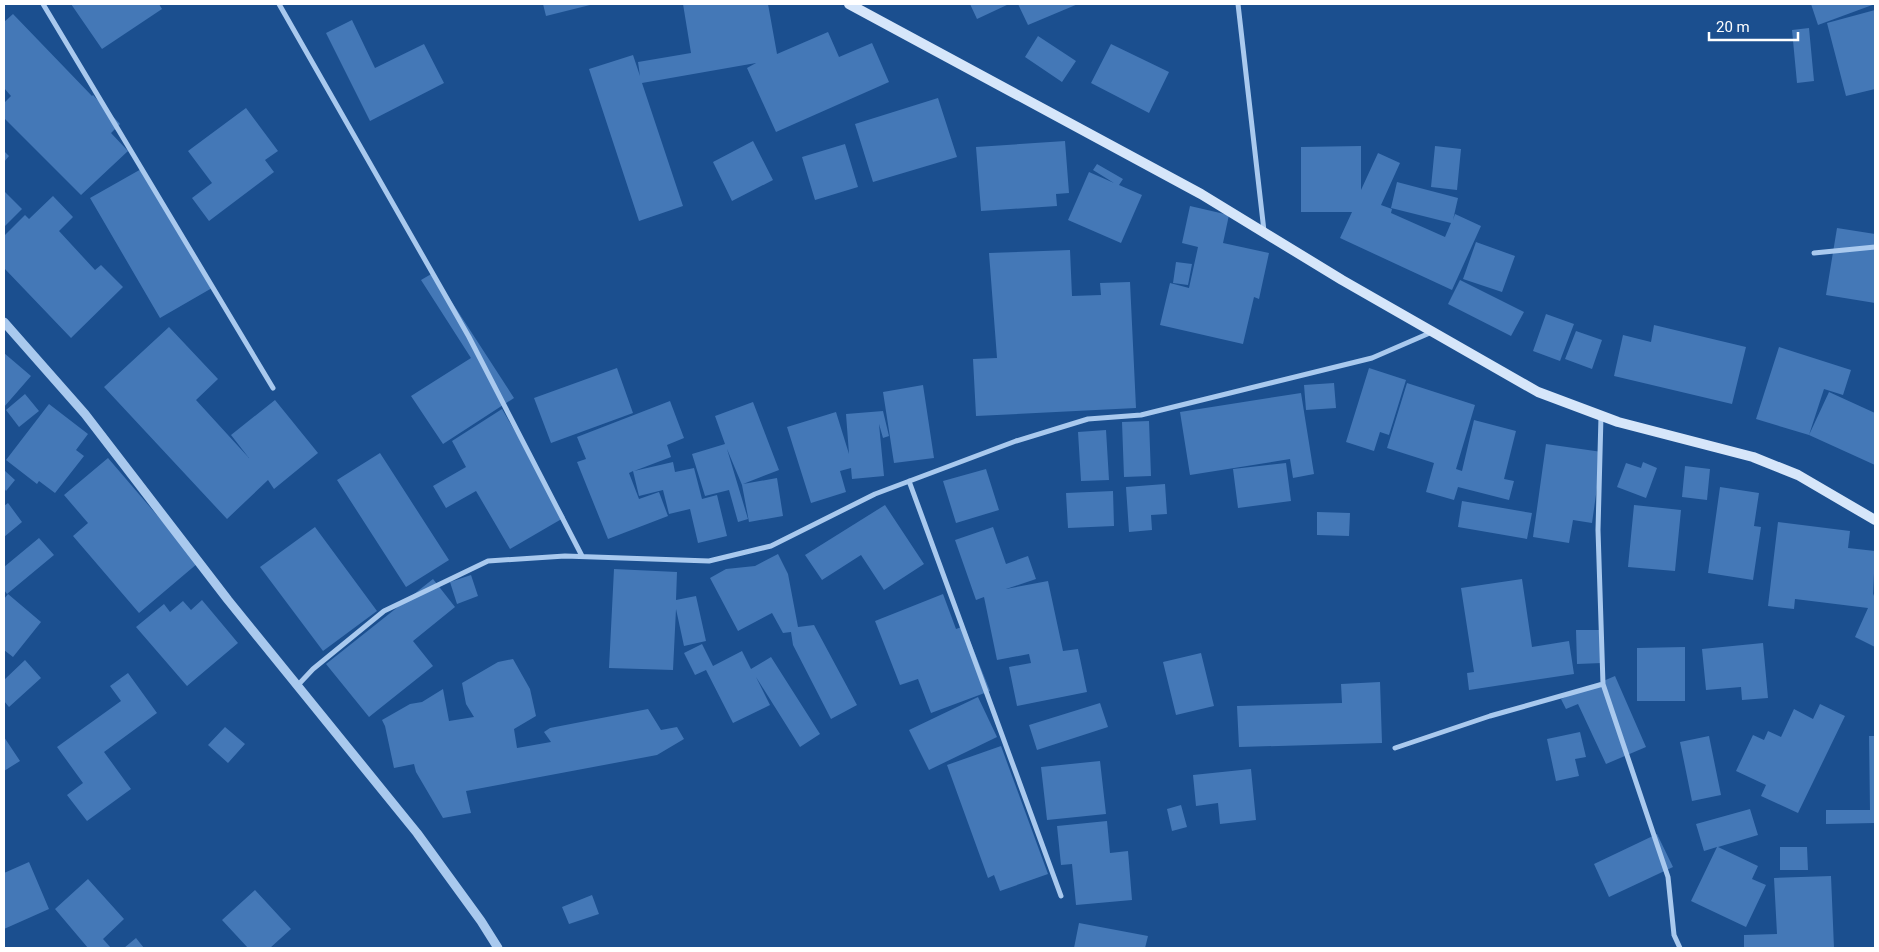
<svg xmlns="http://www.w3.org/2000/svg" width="1879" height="952" font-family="Roboto,sans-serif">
<rect width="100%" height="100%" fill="#1b4f8f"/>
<!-- building -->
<path fill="#4478b7" d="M71,4h88l3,5 -60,40z
M543,4h51l-48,12z
M683,4h85l9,50 51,-22 11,25 33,-14 17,39 -113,50 -29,-64 9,-5 -114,20 41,123 -44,15 -50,-152 44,-14 7,21 -2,-14 53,-9z
M970,4h39l-32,15z
M1018,4h60l-50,21z
M1811,4h64l-57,21z
M1875,10v79l-29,7 -19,-73z
M13,14l79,82 1,-1 27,29 -9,9 17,18 -47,44 -77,-77v-15l7,-7 -7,-8v-66z
M352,20l23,48 49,-24 20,39 -74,38 -44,-88z
M1809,28l5,53 -17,2 -5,-53z
M1038,36l38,25 -14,21 -37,-25z
M1111,44l58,28 -20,41 -58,-30z
M938,98l19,59 -84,25 -18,-58z
M246,108l32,43 -13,9 9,12 -65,49 -17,-23 20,-15 -24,-32z
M753,141l20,39 -41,21 -19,-39z
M1065,141l4,52 -13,1 1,12 -76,5 -5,-64z
M845,144l13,43 -43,13 -13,-43z
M1361,146v44l17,-37 22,10 -19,42 11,4 -1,4 54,24 6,-14 -60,-15 6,-26 61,16 -5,22 2,-6 26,12 -29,64 -112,-52 12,-26h-51v-65z
M1435,146l26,3 -4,41 -26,-3z
M4,151l5,5 -5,6z
M1097,164l26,15 -4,6 23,10 -21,48 -53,-23 21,-48 25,11 -21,-13z
M143,168l69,120 -52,30 -70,-120z
M4,191l18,18 -18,18z
M53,196l20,21 -14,14 36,39 6,-5 22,22 -52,51 -67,-70v-32l21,-21 4,4z
M1190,206l39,9 -6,28 46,10 -10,46 -5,-2 -11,47 -83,-19 10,-42 19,5 9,-41 -16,-4z
M1837,228l38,6v69l-49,-8z
M1476,242l39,14 -13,36 -39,-13z
M1070,250l2,46 29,-1 -1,-12 30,-1 6,126 -160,8 -3,-57 24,-1 -8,-105z
M1176,262l16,2 -4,21 -15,-2z
M433,273l81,125 -71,46 -32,-48 60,-38 -50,-78z
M1460,280l64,32 -13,24 -63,-32z
M1546,314l28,10 -14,37 -27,-10z
M1654,325l92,22 -14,57 -118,-28 9,-41 28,7z
M169,327l49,52 -22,21 53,58 -18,-23 44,-35 43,53 -44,36 -6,-9 -41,39 -123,-132z
M1576,331l26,9 -10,29 -27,-10z
M1779,347l72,23 -8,25 -19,-6 -15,46 -53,-16z
M4,353l27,23 -27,31z
M617,368l16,45 -82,30 -17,-45z
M1369,368l37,12 -17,55 -9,-3 -6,19 -28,-9z
M1334,383l2,25 -30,2 -2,-25z
M1407,383l68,22 -19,64 6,2 12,-51 42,11 -12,48 10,2 -5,19 -51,-13 -4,13 -28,-8 8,-29 -47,-15z
M923,385l11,73 -40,5 -11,-71z
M1829,392l46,21v52l-66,-30z
M1301,393l13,81 -21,4 -3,-19 -100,16 -10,-63z
M25,394l14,17 -20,16 -13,-17z
M670,401l14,37 -17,7 4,12 -37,14 39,-9 2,10 19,-4 8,31 15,-4 10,41 -29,7 -8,-34 -21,5 -6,-24 -24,6 -6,-25 -4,2 10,26 20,-7 9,24 -60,23 -31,-77 9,-3 -9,-22z
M753,402l26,68 -36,14 34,-6 6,38 -34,6 -7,-37 -15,-36 21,70 -10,3 -9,-32 -24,6 -13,-42 33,-10 -10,-28z
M49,404l39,30 -12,16 8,6 -29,37 -16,-12 -2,3 -31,-24z
M502,409l63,108 -55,32 -34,-58 -30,17 -13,-22 33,-19 -14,-26z
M883,411l6,25 -6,2 -4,-14 5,52 -32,3 -1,-11 -11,3 6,21 -35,11 -24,-76 49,-15 13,42 -3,-40z
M1149,421l2,55 -27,1 -2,-55z
M1106,430l3,50 -28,1 -3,-49z
M1546,444l56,8 -10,71 -19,-3 -4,23 -36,-6z
M380,453l69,107 -43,27 -69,-107z
M108,458l90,105 -59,50 -66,-77 15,-13 -24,-28z
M1643,462l14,6 -11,30 -29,-11 9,-24 15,5z
M1286,463l5,38 -53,7 -5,-39z
M1685,466l25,3 -3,31 -25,-3z
M986,469l13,41 -43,13 -13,-42z
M4,470l11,10 -9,11 -2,-3z
M1165,484l2,30 -16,1 1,15 -23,2 -3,-45z
M1720,487l39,6 -5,33 7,1 -8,53 -45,-7z
M1113,491l1,35 -46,2 -2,-35z
M1462,501l70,12 -5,26 -69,-12z
M8,503l14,19 -18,15v-31z
M885,505l39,59 -40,26 -23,-35 -39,25 -17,-25z
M1634,505l47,5 -6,61 -47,-4z
M1317,512l33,1 -1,23 -32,-1z
M1778,522l72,9 -2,17 27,3 -2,45 2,-5v56l-20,-10 13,-29 -73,-9 -1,10 -26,-3z
M315,527l62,84 -54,40 -63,-84z
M993,527l13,37 22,-8 8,23 -30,10 42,-8 15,70 15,-2 9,43 -70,14 -8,-39 22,-4 -2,-9 -32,6 -13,-63 -8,3 -21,-60z
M39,538l15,17 -47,39 -3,-4v-23z
M778,554l10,20 10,53 16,-2 43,80 -26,14 -38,-74 -2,-13 -8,1 -11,-20 -34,18 -28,-53 16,-9 29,-3z
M614,569l63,3 -1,28 20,-4 10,45 -22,5 -8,-37 -3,61 -64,-2z
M471,575l7,21 -21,8 -7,-22z
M433,579l22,28 -42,34 20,25 -64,51 -43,-53z
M1522,579l10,68 37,-6 5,33 -105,16 -2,-17 7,-1 -13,-84z
M8,594l33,28 -28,35 -9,-7v-51z
M943,594l13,35 8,-3 26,65 -59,22 -13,-34 -18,6 -25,-64z
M202,600l36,43 -51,43 -51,-59 28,-23 6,8 13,-11 8,9z
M1576,630h25l1,33 -25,1z
M1763,643l5,55 -26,2 -1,-13 -35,3 -4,-41z
M702,644l11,22 29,-15 9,18 20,-12 49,77 -20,13 -44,-70 14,28 -37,18 -27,-53 -11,5 -11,-22z
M1685,647v54h-48v-53z
M1201,653l13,53 -38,9 -13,-53z
M513,659l17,30 6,27 -22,13 3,19 34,-6 -7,-10 6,-4 98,-19 13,21 16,-3 7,12 -27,16 -191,36 5,22 -28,5 -27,-46 -2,-8 -20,4 -9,-42 -3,-6 28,-16 12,-2 21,-13 6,32 25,-4 -8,-13 -4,-21 36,-21z
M25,660l16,18 -32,29 -5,-6v-21z
M128,673l29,40 -53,39 27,37 -44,32 -20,-26 16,-12 -26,-36 64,-46 -11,-15z
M1615,676l31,71 -40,17 -28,-60 -12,5 -5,-10z
M1380,682l2,61 -143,4 -2,-41 105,-3 -1,-19z
M978,697l19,40 -68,33 -20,-40z
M1100,703l8,24 -71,23 -8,-25z
M1820,704l25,12 -47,97 -37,-17 5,-11 -30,-14 17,-36 11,5 4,-9 13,6 13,-28 19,10z
M225,727l20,17 -17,19 -20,-18z
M1580,732l6,25 -11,2 4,17 -23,5 -9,-42z
M1709,736l12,59 -29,6 -12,-59z
M1869,736h6v87l-49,1v-14h44z
M4,737l16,24 -16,10z
M1001,746l47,128 -48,17 -6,-16 -6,3 -41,-113z
M1100,761l6,53 -59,6 -6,-53z
M1251,769l5,51 -36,4 -2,-21 -22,3 -3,-31z
M1181,805l6,22 -15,4 -5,-22z
M1750,809l8,26 -40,12 40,19 -6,13 14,6 -20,42 -55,-26 26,-54 -13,4 -8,-27z
M1107,821l3,32 18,-2 4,49 -56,5 -4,-41 -11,1 -4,-39z
M1657,834l16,33 -64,30 -15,-33z
M1780,847h27l1,23h-28z
M29,862l20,47 -45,20v-56z
M1831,876l3,72h-90v-13l33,-1 -3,-56z
M88,879l36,40 -21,20 8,9h-23l-33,-39z
M255,890l36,39 -21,19h-22l-26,-28z
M592,895l7,19 -30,10 -7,-17z
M1079,923l69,13 -3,12h-71z
M136,938l8,10h-20z"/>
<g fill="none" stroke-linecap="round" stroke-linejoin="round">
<!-- minor -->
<path stroke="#a9c9ee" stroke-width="5" d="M43,4l230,384
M279,4l190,333 113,219
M1238,4l26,227
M1814,253l61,-6
M1601,416l-3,114 5,154 65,193 6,58 6,13
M909,481l152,415
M298,685l15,-16 71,-58 104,-50 77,-5 144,5 62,-15 104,-52 141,-53 72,-22 53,-4 231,-57 60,-26
M1395,748l95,-32 113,-32"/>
<!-- tertiary -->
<path stroke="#a9c9ee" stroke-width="9" d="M4,322l81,92 143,186 189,233 64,88 17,27"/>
<!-- secondary -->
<path stroke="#d6e6fa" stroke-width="10" d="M849,4l352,190 141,86 196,112 80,30 135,35 45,18 77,45"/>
</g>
<!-- border -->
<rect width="1879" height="952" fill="none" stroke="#ffffff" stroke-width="10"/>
<!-- scale -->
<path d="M1709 32v8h89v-8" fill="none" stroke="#ffffff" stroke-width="2.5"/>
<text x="1716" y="32" font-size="15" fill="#ffffff" stroke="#1b4f8f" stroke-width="4" paint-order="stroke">20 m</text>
</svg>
